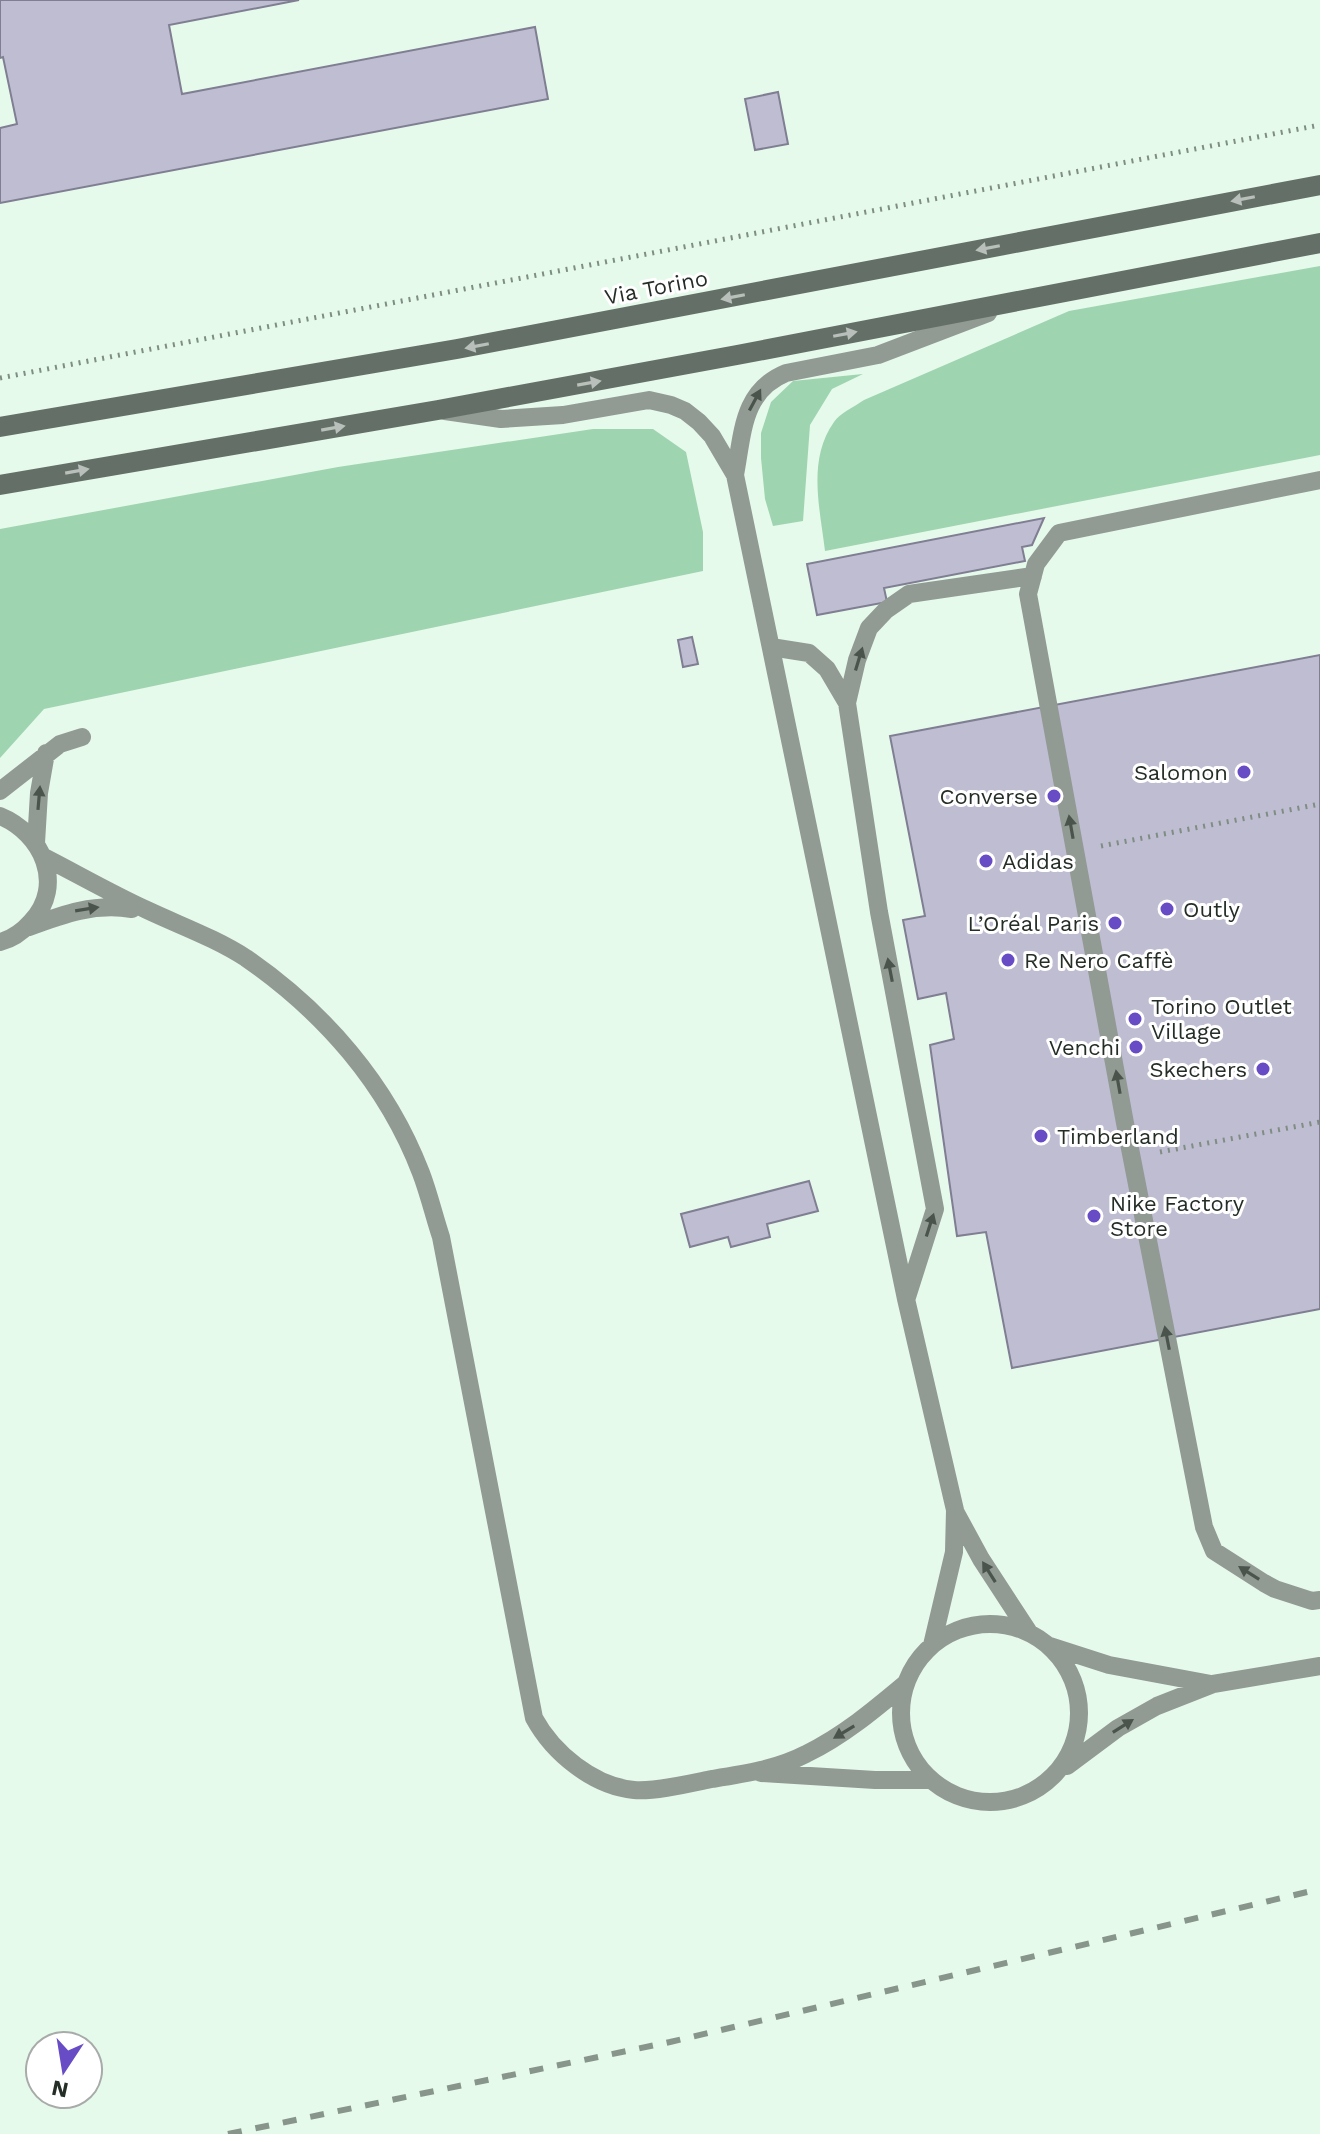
<svg xmlns="http://www.w3.org/2000/svg" width="1320" height="2134" font-family="'Work Sans',sans-serif">
<rect width="100%" height="100%" fill="#e5faeb"/>
<!-- green -->
<path fill="#9fd4b0" d="M1320,266v189l-495,96c-5,-43 -18,-91 9,-129 6,-9 20,-15 30,-22l205,-89z
M863,374l-31,15 -22,36 -7,96 -30,5 -8,-27 -4,-41v-25l10,-31 22,-21z
M593,429h60l33,23 17,80v39l-659,138 -44,49v-229l338,-62z"/>
<!-- building -->
<path fill="#bfbdd2" stroke="#807e92" stroke-width="2" d="M0,0h299l-130,25 13,69 353,-67 13,72 -548,104v-75l17,-4 -14,-67 -3,1z
M778,92l10,52 -33,6 -10,-51z
M1044,518l-12,27 -10,2 3,14 -141,27 3,14 -70,13 -10,-51z
M692,637l6,27 -15,3 -5,-27z
M1320,655v654l-308,59 -26,-136 -29,4 -27,-191 24,-6 -8,-46 -28,6 -15,-79 22,-4 -35,-180z
M809,1181l9,30 -51,13 3,13 -39,10 -3,-10 -38,10 -9,-33z"/>
<g fill="none" stroke-linecap="round" stroke-linejoin="round">
<!-- path -->
<path stroke="#7f8d83" stroke-width="5" stroke-dasharray="2 6" stroke-linecap="butt" d="M0,378l1320,-253
M1101,846l219,-42
M1160,1152l160,-30"/>
<!-- service -->
<path stroke="#929a94" stroke-width="18" d="M445,411l56,8 62,-4 86,-15 22,5 14,6 14,11 13,14 23,39 171,824 49,211 -1,42 -22,93
M735,475c8,-42 7,-84 51,-102l92,-18 110,-42
M1320,480l-261,53 -23,31 -8,30 97,529 79,404 10,24 50,32 11,6 37,12 8,-1
M771,647l38,6 18,16 20,34
M0,791l60,-47 22,-7
M0,816c42,17 66,69 31,106 -8,9 -19,17 -31,20
M36,843l3,-50 7,-40
M44,857c35,18 68,37 103,53 34,16 68,28 99,48 78,54 141,126 175,215 8,21 13,43 20,64l93,481c19,35 59,68 100,72 20,2 58,-7 78,-11 32,-5 65,-10 94,-25 37,-18 68,-44 99,-70
M29,927c35,-13 65,-24 103,-18
M907,1297l28,-88 -56,-297 -32,-209 10,-43 12,-32 17,-18 23,-16 124,-18
M956,1513l25,46 47,72
M901 1713a89 89 0 1 1 178 0a89 89 0 1 1-178 0Z
M1050,1646l59,19 102,19
M1067,1766l51,-38 39,-22 56,-22 107,-18
M761,1773l114,7h56"/>
<!-- secondary -->
<path stroke="#647067" stroke-width="20" d="M0,427l457,-78 863,-164
M0,485l438,-75 299,-55 583,-112"/>
<!-- rail -->
<path stroke="#87958b" stroke-width="6" stroke-dasharray="14 14" stroke-linecap="butt" d="M228,2134l442,-92 650,-153"/>
</g>
<!-- one-way arrows -->
<defs><path id="oneway-solid" d="M-6-.8H1V-3.2L6.5 0L1 3.2V.8H-6Z" transform="scale(2)"/></defs>
<g fill="#b9bfbb">
<use href="#oneway-solid" transform="translate(1243 199) rotate(169)"/>
<use href="#oneway-solid" transform="translate(988 248) rotate(169)"/>
<use href="#oneway-solid" transform="translate(733 297) rotate(169)"/>
<use href="#oneway-solid" transform="translate(845 334) rotate(-11)"/>
<use href="#oneway-solid" transform="translate(477 346) rotate(169)"/>
<use href="#oneway-solid" transform="translate(589 383) rotate(-10)"/>
<use href="#oneway-solid" transform="translate(333 428) rotate(-10)"/>
<use href="#oneway-solid" transform="translate(77 471) rotate(-10)"/>
</g>
<g fill="#4b534d">
<use href="#oneway-solid" transform="translate(755 400) rotate(-62)"/>
<use href="#oneway-solid" transform="translate(859 659) rotate(-73)"/>
<use href="#oneway-solid" transform="translate(39 798) rotate(-85)"/>
<use href="#oneway-solid" transform="translate(1071 827) rotate(-100)"/>
<use href="#oneway-solid" transform="translate(87 909) rotate(-9)"/>
<use href="#oneway-solid" transform="translate(890 970) rotate(-101)"/>
<use href="#oneway-solid" transform="translate(1118 1082) rotate(-100)"/>
<use href="#oneway-solid" transform="translate(930 1225) rotate(-72)"/>
<use href="#oneway-solid" transform="translate(1167 1338) rotate(-101)"/>
<use href="#oneway-solid" transform="translate(989 1572) rotate(-122)"/>
<use href="#oneway-solid" transform="translate(1249 1573) rotate(-148)"/>
<use href="#oneway-solid" transform="translate(1123 1726) rotate(-32)"/>
<use href="#oneway-solid" transform="translate(844 1732) rotate(149)"/>
</g>
<!-- markers -->
<g fill="#674cc5" stroke="#fff" stroke-width="3">
<circle cx="1244" cy="772" r="8"/>
<circle cx="1054" cy="796" r="8"/>
<circle cx="986" cy="861" r="8"/>
<circle cx="1167" cy="909" r="8"/>
<circle cx="1115" cy="923" r="8"/>
<circle cx="1008" cy="960" r="8"/>
<circle cx="1135" cy="1019" r="8"/>
<circle cx="1136" cy="1047" r="8"/>
<circle cx="1263" cy="1069" r="8"/>
<circle cx="1041" cy="1136" r="8"/>
<circle cx="1094" cy="1216" r="8"/>
</g>
<g text-anchor="middle" stroke-width="6" stroke-linejoin="round" paint-order="stroke">
<!-- street labels -->
<g font-size="22" fill="#252d27" stroke="#fff">
<text transform="translate(656 287) rotate(-11)" y="8">Via Torino</text>
</g>
<!-- poi labels -->
<g font-size="22" fill="#252d27" stroke="#fff" text-anchor="start">
<text x="1228" y="780" text-anchor="end">Salomon</text>
<text x="1038" y="804" text-anchor="end">Converse</text>
<text x="1002" y="869">Adidas</text>
<text x="1183" y="917">Outly</text>
<text x="1099" y="931" text-anchor="end">L’Oréal Paris</text>
<text x="1024" y="968">Re Nero Caffè</text>
<text x="1151" y="1014">Torino Outlet<tspan x="1151" dy="25">Village</tspan></text>
<text x="1120" y="1055" text-anchor="end">Venchi</text>
<text x="1247" y="1077" text-anchor="end">Skechers</text>
<text x="1057" y="1144">Timberland</text>
<text x="1110" y="1211">Nike Factory<tspan x="1110" dy="25">Store</tspan></text>
</g>
</g>
<!-- north arrow -->
<g transform="translate(64 2070) rotate(192)"><circle r="38" fill="#ffffff" stroke="#a8aba9" stroke-width="2"/>
<path d="M0-6L14 30L0 20L-14 30Z" fill="#674cc5"/>
<text y="-12" font-size="22" font-weight="bold" text-anchor="middle" fill="#252d27">N</text>
</g>
</svg>
